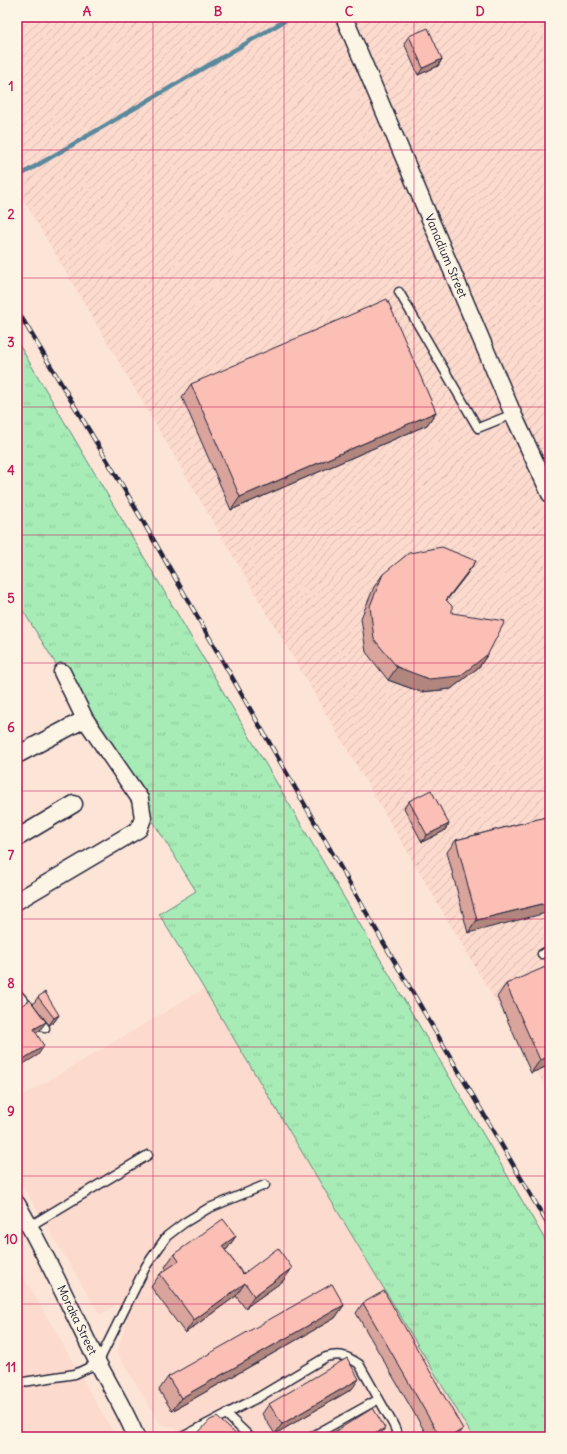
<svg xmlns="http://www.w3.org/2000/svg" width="567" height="1454" font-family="Delius,sans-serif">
<defs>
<pattern id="industrial-furrows" width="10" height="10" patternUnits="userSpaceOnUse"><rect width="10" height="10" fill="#fcdacd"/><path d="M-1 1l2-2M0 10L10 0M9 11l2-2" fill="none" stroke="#d8bbb1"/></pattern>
<pattern id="grass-tufts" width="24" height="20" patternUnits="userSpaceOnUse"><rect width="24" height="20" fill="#a7ecb7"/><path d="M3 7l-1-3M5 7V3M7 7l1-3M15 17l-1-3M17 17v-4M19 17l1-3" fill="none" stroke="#8fca9e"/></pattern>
</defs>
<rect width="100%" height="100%" fill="#fce5d7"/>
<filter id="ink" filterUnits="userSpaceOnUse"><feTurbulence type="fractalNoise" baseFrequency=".025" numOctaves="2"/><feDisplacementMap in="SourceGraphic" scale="8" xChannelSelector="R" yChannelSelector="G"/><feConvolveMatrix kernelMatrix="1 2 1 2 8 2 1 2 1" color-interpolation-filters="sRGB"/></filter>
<g filter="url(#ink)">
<!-- built -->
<path fill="#fcdacd" d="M204,989l68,112 200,336h-291l-5,-9 -16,-4 -43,-71 10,-34 -10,-15 -17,11 -83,-139v-77z
M17,1265l99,172h-99z"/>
<!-- industrial -->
<path fill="url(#industrial-furrows)" d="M17,17h533v1077l-533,-905z"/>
<!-- grass -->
<path fill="url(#grass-tufts)" stroke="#648779" d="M17,341l533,907v189h-77l-314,-523 37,-23 -179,-290z"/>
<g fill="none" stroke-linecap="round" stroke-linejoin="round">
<!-- stream -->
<path stroke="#5a899d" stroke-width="4.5" d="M17,177l274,-160"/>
<defs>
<path id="lane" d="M399,292l79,136 35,-14
M542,954l8,-4
M17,993l12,14 16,21
M30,1226l118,-71
M17,1383l58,-9 23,-11 48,-97 21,-30 17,-13 23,-14 58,-24
M182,1437l44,-23
M250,1437l-24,-23 33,-17 67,-40c15,-4 21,-1 33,7l34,60 6,13
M311,1437l68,-38"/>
<path id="street" d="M344,17l169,397 37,80
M17,755l68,-36
M17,838l57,-34
M17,901l122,-72 4,-11 -3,-19 -55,-80 -23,-47
M17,1204c29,50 53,103 79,155 13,26 29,50 40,78"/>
</defs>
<!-- lane casing -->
<use href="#lane" stroke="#22223b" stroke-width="11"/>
<!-- street casing -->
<use href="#street" stroke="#22223b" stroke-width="19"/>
<!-- lane -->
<use href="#lane" stroke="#fcf5e5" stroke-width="8"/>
<!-- street -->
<use href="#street" stroke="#fcf5e5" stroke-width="16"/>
<defs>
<path id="rail" d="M17,310l112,187 253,443 168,288"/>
</defs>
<!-- rail casing -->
<use href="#rail" stroke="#22223b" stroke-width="4.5"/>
<!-- rail -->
<use href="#rail" stroke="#fcf5e5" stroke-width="3" stroke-dasharray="9" stroke-linecap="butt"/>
</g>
<!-- wall -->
<path fill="#d8a49c" stroke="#22223b" d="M409,36l33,23 -4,7 -20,9 -14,-32z
M191,384l245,28 -9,13 -196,85 -49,-113z
M383,574h84l-21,27 6,12 36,41 -9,13 -28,22 -30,3 -33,-12 -22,-28 -5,-34 13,-31z
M409,801l40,23 -5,7 -22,11 -18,-34z
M550,816l-82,117 -21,-81 9,-12z
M506,984l44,81 -19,8 -34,-76z
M38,997l21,18 -5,7 -5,3 -16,-21z
M236,1236l-9,13 -2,1 18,24 49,-6 -9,13 -38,27 -9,-12 -51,37 -34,-46 9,-13 7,-4 -2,-3 9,-13z
M363,1303l95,134h-30l-72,-124z
M344,1305l-9,13 -163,93 -13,-21 9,-13z
M352,1389l-77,45 -13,-20 7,-10z
M198,1433l41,4h-43z"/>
<!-- shaded-wall -->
<path fill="#b0867f" stroke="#22223b" d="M442,59l-4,7 -20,9 5,-7z
M436,412l-9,13 -196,85 9,-13z
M476,561l-9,13 -30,39 9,-13z
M488,654l-9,13 -28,22 -30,3 -33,-12 9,-13z
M449,824l-5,7 -22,11 5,-7z
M550,902v10l-82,21 9,-13z
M59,1015l-5,7 -5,3 5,-7z
M46,1022l-6,8 -12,8 6,-9z
M44,1046l-6,9 -21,13v-5z
M550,1056v9l-19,8 9,-13z
M236,1236l-9,13 -14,9 9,-12z
M292,1268l-9,13 -38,27 9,-12z
M245,1283l-9,13 -51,37 9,-13z
M344,1305l-9,13 -163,93 9,-13z
M359,1379l-7,10 -77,45 7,-10z
M385,1428l-6,9h-9z
M463,1429l-5,8h-8z"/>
<!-- building -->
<path fill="#fbbfb5" stroke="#22223b" d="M428,28l14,31 -19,9 -14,-32z
M387,299l49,113 -196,85 -49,-113z
M442,547l34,14 -30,39 6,6v7l53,8 -17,33 -28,22 -31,3 -32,-12 -23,-28 -4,-33 13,-32 26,-21z
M431,790l18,34 -22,11 -18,-34z
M550,816v86l-73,18 -21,-80z
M550,965v91l-10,4 -34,-76z
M45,992l14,23 -5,3 -16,-21z
M30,1000l16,22 -12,7 10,17 -27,17v-58l2,2z
M223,1219l13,17 -14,10 21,28 35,-26 14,20 -38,28 -9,-13 -51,37 -34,-46 19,-13 -5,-7z
M332,1284l12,21 -163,93 -13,-21z
M384,1291l79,138 -13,8h-10l-77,-134z
M347,1358l12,21 -77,45 -13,-20z
M373,1408l12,20 -15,9h-44z
M217,1417l22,20h-36l-5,-4 12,-13z"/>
</g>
<!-- grid -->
<path fill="none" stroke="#c2185b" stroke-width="1" stroke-opacity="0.55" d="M153,17v1420M284,17v1420M414,17v1420M17,150h533M17,278h533M17,407h533M17,535h533M17,663h533M17,791h533M17,919h533M17,1047h533M17,1176h533M17,1304h533"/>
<g text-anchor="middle" stroke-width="3" stroke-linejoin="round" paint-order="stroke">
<!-- street labels -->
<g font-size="12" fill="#22223b" stroke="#fcf5e5">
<text transform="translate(446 256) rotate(67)" y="4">Vanadium Street</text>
<text transform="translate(77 1320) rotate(64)" y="4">Moraka Street</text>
</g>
</g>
<!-- margin -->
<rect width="567" height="1454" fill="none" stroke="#fcf5e5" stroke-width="44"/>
<rect x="22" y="22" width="523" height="1410" fill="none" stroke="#c2185b" stroke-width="1.5"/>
<g font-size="13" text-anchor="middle" font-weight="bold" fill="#c2185b">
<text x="87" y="16">A</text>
<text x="218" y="16">B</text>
<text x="349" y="16">C</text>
<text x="480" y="16">D</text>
<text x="11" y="91">1</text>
<text x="11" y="219">2</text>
<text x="11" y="347">3</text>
<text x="11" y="475">4</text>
<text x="11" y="603">5</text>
<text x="11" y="732">6</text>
<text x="11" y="860">7</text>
<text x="11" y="988">8</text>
<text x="11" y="1116">9</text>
<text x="11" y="1244">10</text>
<text x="11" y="1372">11</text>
</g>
</svg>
